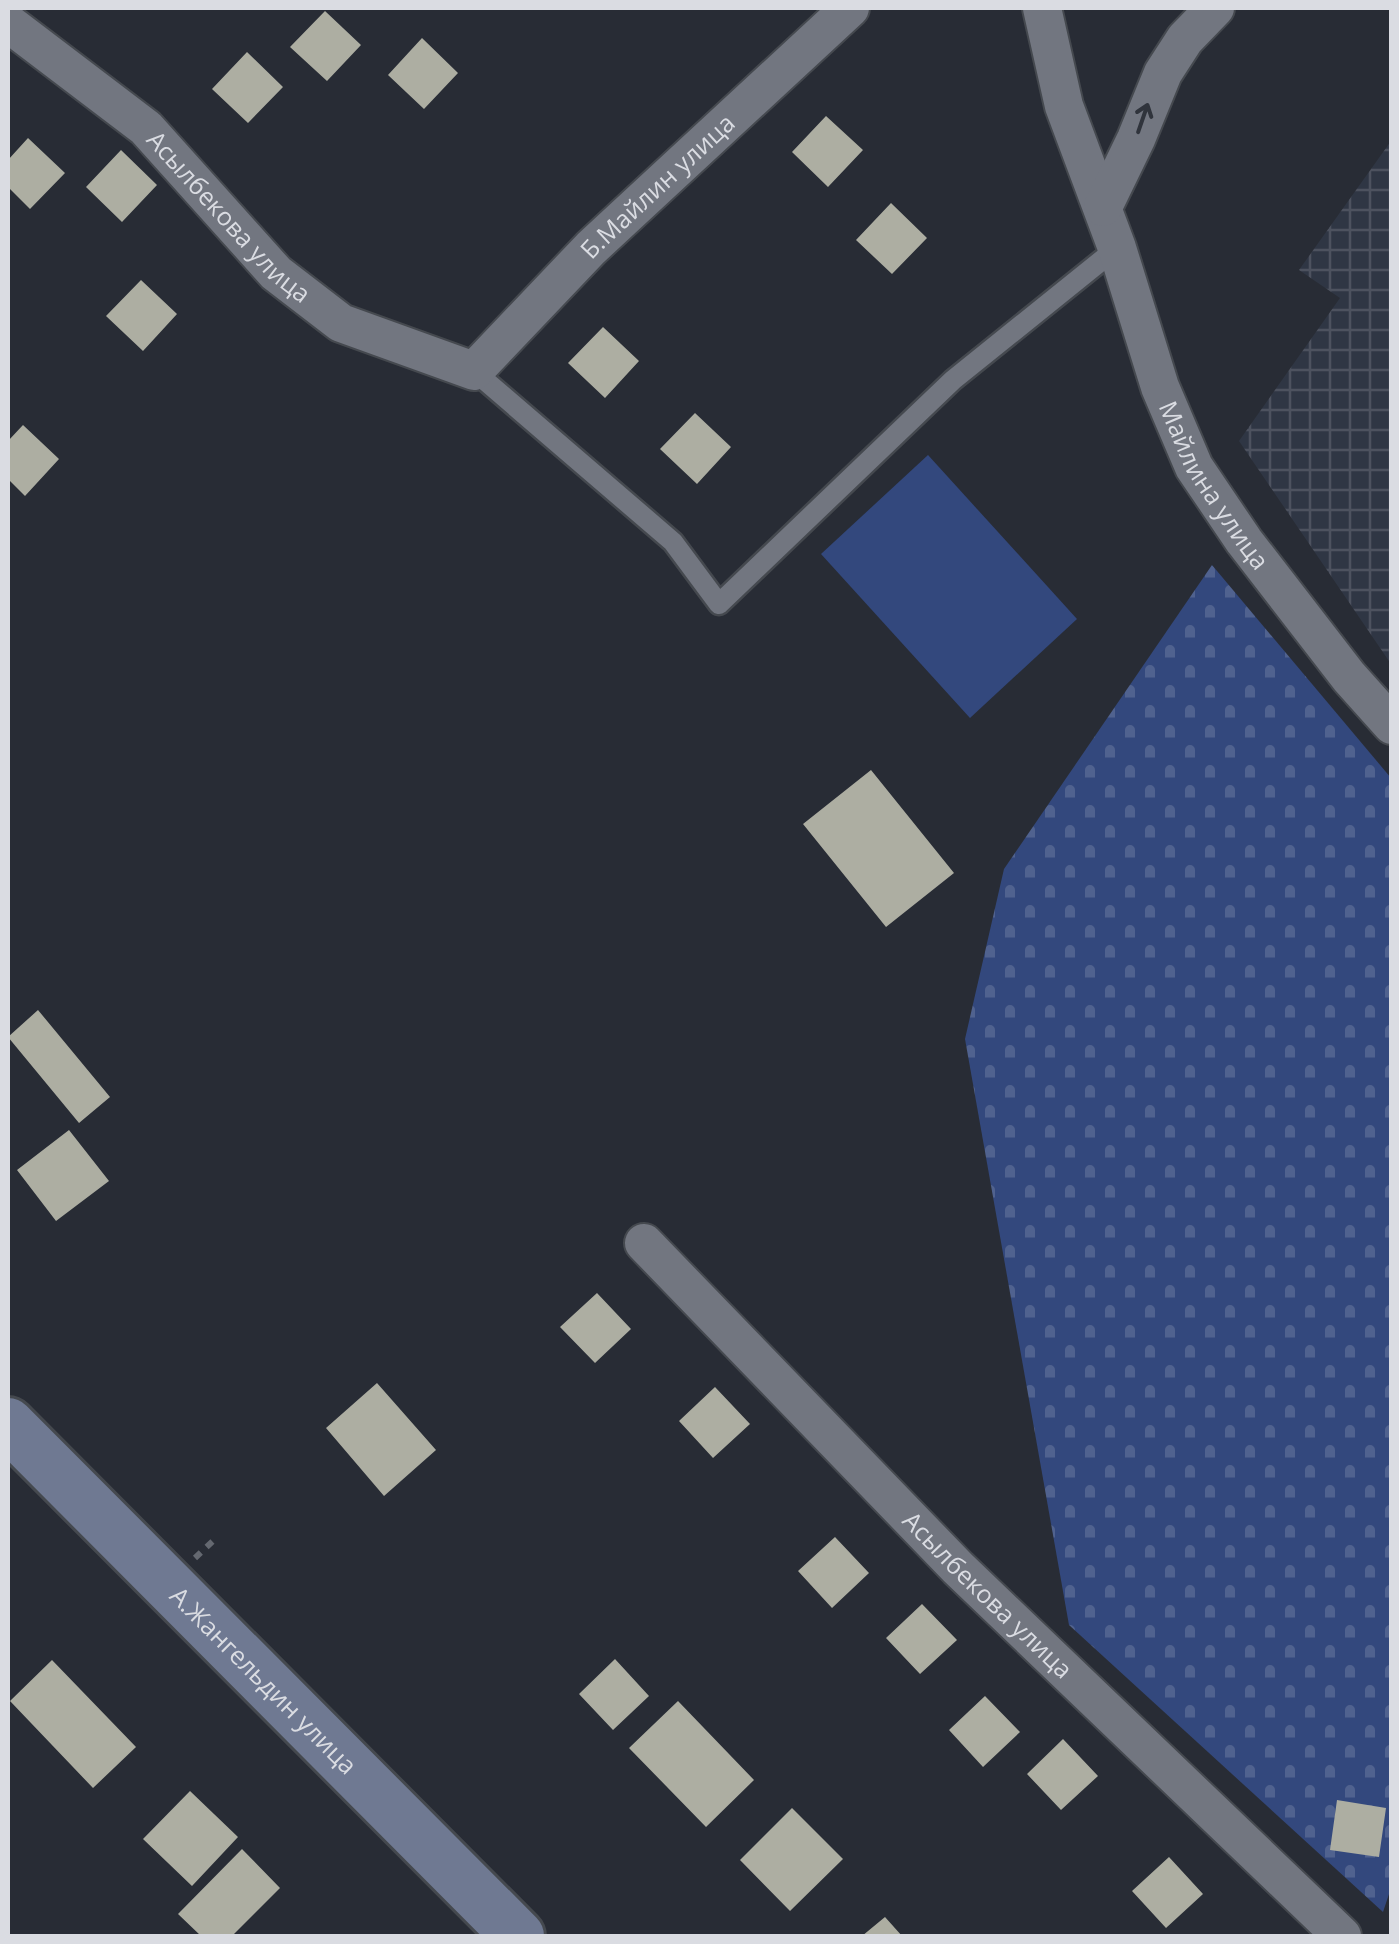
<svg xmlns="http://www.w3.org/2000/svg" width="1399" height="1944" font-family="'Open Sans',sans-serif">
<defs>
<pattern id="industrial-grid" width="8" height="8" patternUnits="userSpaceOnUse" patternTransform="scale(2.5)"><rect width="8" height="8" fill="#2f3644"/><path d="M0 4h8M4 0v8" fill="none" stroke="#4d525f"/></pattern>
<pattern id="cemetery-stones" width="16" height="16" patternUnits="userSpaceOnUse" patternTransform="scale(2.5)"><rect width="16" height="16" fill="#33487d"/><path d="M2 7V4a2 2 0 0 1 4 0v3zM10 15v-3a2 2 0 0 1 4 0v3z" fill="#50628f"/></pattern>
</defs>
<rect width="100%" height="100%" fill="#282c35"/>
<!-- industrial -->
<path fill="url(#industrial-grid)" d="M1391,141v523l-152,-223 101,-143 -41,-28z"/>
<!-- green -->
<path fill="#33487d" d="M928,455l149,164 -107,99 -149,-164z"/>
<!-- cemetery -->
<path fill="url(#cemetery-stones)" d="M1212,565l179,213 1,1107 -9,27 -314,-287 -104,-586 39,-170z"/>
<!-- building -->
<path fill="#adaea2" d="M325,11l36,34 -34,36 -37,-34z
M422,38l36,35 -34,36 -36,-34z
M247,52l36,35 -35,36 -36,-34z
M826,116l37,34 -35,37 -36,-35z
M28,138l37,35 -35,36 -22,-22v-27z
M121,150l36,35 -35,37 -36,-35z
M891,203l36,35 -35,36 -36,-34z
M141,280l36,34 -34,37 -37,-35z
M603,327l36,34 -34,37 -37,-35z
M695,413l36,34 -34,37 -37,-35z
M23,425l36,34 -34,37 -17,-17v-38z
M871,770l83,103 -68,54 -83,-103z
M38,1010l72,87 -31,26 -71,-86z
M69,1130l40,51 -53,40 -39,-51z
M597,1293l34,36 -36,34 -35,-36z
M377,1383l59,67 -52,46 -58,-68z
M715,1387l35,37 -37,34 -34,-37z
M835,1537l34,36 -37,35 -34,-37z
M922,1604l35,36 -37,34 -34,-36z
M615,1659l34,37 -36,34 -34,-36z
M52,1660l84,87 -43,41 -83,-87z
M985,1696l35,36 -37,35 -34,-37z
M678,1701l76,79 -48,47 -77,-79z
M1063,1739l35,37 -37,34 -34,-36z
M190,1791l48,46 -46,49 -49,-47z
M1337,1800l49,8 -7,49 -49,-7z
M792,1808l51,51 -53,52 -50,-51z
M242,1849l38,39 -48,48h-31l-23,-22z
M1169,1857l34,37 -37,34 -34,-37z
M885,1917l17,19h-40z"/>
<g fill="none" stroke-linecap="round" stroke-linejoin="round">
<defs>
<path id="lane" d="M474,371l199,171 46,62 234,-224 164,-132"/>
<g id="street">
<path id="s1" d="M1042,8l22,98 53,142 43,139 34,80 50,74 105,136 43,48"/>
<path id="s2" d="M8,23l138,105 130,145 65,50 133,48 117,-123 259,-240"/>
<path d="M1103,207l33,-68 27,-66 22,-34 30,-31"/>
<path id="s3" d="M644,1243l314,325 384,368"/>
</g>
<g id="secondary">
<path id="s4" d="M8,1424l510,512"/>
</g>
</defs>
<!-- lane casing -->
<use href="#lane" stroke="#45494f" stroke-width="25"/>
<!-- street casing -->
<use href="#street" stroke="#45494f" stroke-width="42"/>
<!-- secondary casing -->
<use href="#secondary" stroke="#45494f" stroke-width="58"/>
<!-- path -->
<path stroke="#646870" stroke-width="6" stroke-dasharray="8 8" stroke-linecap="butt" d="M195,1558l19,-18"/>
<!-- lane -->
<use href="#lane" stroke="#727680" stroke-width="20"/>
<!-- street -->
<use href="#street" stroke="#727680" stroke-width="38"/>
<!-- secondary -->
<use href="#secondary" stroke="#6f7992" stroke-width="52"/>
</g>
<!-- one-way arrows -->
<defs><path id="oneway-shaft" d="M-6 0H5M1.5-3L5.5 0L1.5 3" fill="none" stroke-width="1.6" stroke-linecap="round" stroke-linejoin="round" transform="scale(2.5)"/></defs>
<use stroke="#30343c" href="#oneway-shaft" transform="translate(1143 118) rotate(-71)"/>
<g text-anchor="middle" stroke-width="10" stroke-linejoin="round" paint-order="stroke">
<!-- street labels -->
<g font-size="25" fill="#dadce2" stroke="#1f232b">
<text dy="9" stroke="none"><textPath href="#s2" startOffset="852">Б.Майлин улица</textPath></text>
<text dy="9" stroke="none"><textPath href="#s2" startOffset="295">Асылбекова улица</textPath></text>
<text dy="9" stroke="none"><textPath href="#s1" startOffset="510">Майлина улица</textPath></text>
<text dy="9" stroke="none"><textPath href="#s3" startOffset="492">Асылбекова улица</textPath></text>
<text dy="9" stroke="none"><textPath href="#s4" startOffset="362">А.Жангельдин улица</textPath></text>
</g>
</g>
<!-- border -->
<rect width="1399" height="1944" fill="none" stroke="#dadce2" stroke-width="20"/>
</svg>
